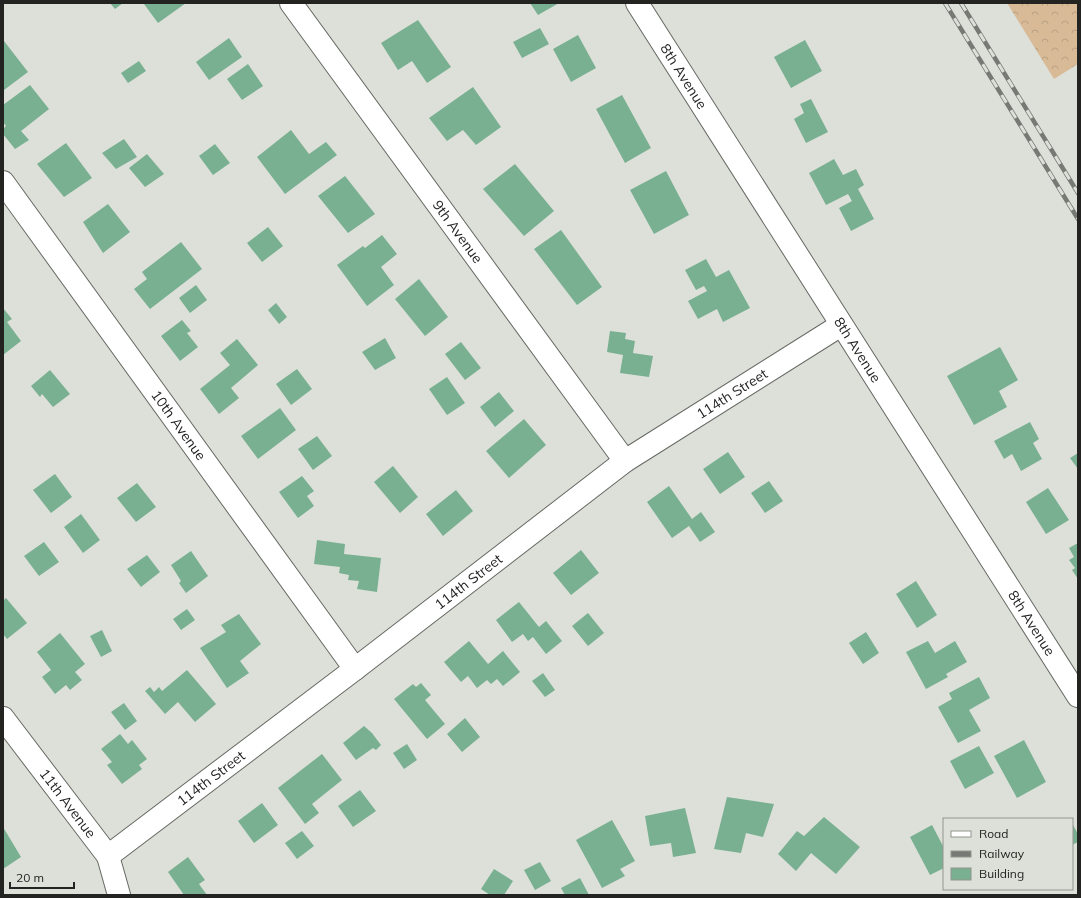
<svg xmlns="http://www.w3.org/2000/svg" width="1081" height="898" font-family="Mulish,sans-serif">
<defs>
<pattern id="forest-crowns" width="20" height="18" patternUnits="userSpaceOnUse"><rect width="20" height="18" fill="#d9ba97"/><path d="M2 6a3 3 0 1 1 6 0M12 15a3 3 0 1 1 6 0" fill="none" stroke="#baa082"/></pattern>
</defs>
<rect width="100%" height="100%" fill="#dde0d9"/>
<!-- forest -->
<path fill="url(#forest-crowns)" d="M1007,3h71v61l-24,15z"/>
<!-- building -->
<path fill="#79b091" d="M110,3h13l-8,6z
M146,3h40l-28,20 -14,-19z
M530,3h29l-21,12z
M418,20l33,47 -24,16 -15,-22 -14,9 -17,-27z
M540,28l9,16 -27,14 -9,-16z
M578,35l18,33 -25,14 -18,-33z
M229,38l13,19 -33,23 -13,-18z
M805,40l17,31 -31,17 -17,-31z
M4,41l24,31 -24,18 -1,-48z
M139,61l7,10 -18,12 -7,-10z
M248,64l15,22 -21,14 -15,-21z
M30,85l19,24 -28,22 8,9 -14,9 -12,-15v-5l3,-3 -3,-4v-17z
M473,87l28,40 -25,18 -13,-15 -16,11 -18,-23z
M622,95l29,53 -26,15 -29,-54z
M811,99l17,33 -22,11 -12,-24 10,-6 -4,-9z
M291,130l18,24 17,-12 11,13 -52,39 -28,-37z
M124,139l13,18 -21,12 -14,-16z
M66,143l26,35 -28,19 -27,-33z
M215,144l15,19 -17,12 -14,-19z
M147,154l17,20 -19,13 -16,-19z
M834,159l9,16 13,-6 8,16 -6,4 16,30 -23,12 -12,-23 13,-7 -4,-7 -22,11 -17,-32z
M515,164l39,47 -30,25 -41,-47z
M666,171l23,44 -35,19 -24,-44z
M345,176l30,38 -27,19 -30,-37z
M108,204l22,28 -27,21 -20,-31z
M268,227l15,19 -21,16 -15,-19z
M561,230l41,57 -25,18 -43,-56z
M382,235l15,19 -16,13 13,18 -27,21 -30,-41 26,-19 2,2z
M181,242l21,27 -52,40 -16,-20 13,-10 -5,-7z
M706,259l10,18 13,-7 21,38 -27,14 -6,-13 -19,10 -10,-18 19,-10 -3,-5 -8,4 -11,-20z
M419,279l29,38 -23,19 -30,-37z
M196,285l11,15 -17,13 -11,-15z
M276,303l11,14 -8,7 -11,-14z
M3,308l9,11 -5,3 14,19 -18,14z
M182,320l9,11 -4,2 11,14 -18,14 -19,-25z
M610,331l16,2 -1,6 10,2 -2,12 20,3 -4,21 -29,-4 3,-18 -16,-3z
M385,338l11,20 -21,12 -13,-18z
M237,339l21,26 -27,23 8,10 -20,16 -19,-25 30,-24 -10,-12z
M461,342l20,26 -16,12 -20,-26z
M1000,347l18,33 -19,11 8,16 -33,18 -27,-49z
M297,369l15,20 -21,16 -15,-21z
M50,370l20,24 -17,13 -11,-13 -2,3 -9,-11z
M447,377l18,26 -18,12 -18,-26z
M499,392l15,19 -19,16 -15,-20z
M280,408l16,22 -38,29 -17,-23z
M524,419l22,26 -37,33 -23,-27z
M1030,422l9,17 -6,4 9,16 -21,12 -9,-17 -8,5 -10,-18z
M317,436l15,20 -19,14 -15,-21z
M728,452l17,25 -25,17 -17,-25z
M1078,453v16l-8,-11z
M393,466l25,31 -18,16 -26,-31z
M55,474l17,23 -21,16 -18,-23z
M302,476l12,15 -7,5 7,10 -16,12 -19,-26z
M769,481l14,20 -18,12 -14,-20z
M137,483l19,24 -20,15 -19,-24z
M669,486l23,33 9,-7 14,20 -15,10 -11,-16 -17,12 -25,-36z
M1048,488l21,32 -23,14 -20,-32z
M456,490l17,21 -30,25 -17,-22z
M81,514l19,26 -17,13 -19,-26z
M317,540l28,4 -1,10 37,4 -4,34 -20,-3 2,-8 -11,-1 1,-5 -10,-2 1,-6 -26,-3z
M44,542l15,20 -20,14 -15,-20z
M1078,543v36l-6,-9 3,-2 -6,-8 5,-3 -5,-9z
M581,550l18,23 -28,22 -18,-22z
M191,551l17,25 -22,17 -7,-10 2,-2 -10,-16z
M147,555l13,17 -19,15 -14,-18z
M916,581l21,34 -20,13 -21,-34z
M6,598l21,25 -20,16 -4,-5v-33z
M519,602l20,25 7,-6 16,20 -16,13 -13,-17 -5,4 -5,-7 -11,8 -16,-22z
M187,609l8,11 -14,10 -8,-11z
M588,613l16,20 -16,13 -16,-20z
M239,614l22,30 -21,17 9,12 -22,15 -27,-40 26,-16 -5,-7z
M102,630l10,21 -11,6 -11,-21z
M866,632l13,21 -16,11 -14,-21z
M60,633l25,31 -10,8 7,8 -12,10 -4,-5 -11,9 -13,-17 9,-7 -14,-18z
M469,641l19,23 15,-13 17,21 -17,14 -6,-7 -6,5 -4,-4 -10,8 -9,-12 -7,6 -17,-20z
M928,641l7,12 20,-12 12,21 -21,12 2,3 -22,12 -20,-37z
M187,670l29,34 -21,18 -17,-20 -13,12 -20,-23 5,-4 4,5 5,-5 3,4z
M543,673l12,17 -10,7 -13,-16z
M979,677l11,21 -21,12 12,21 -23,12 -20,-36 14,-8 -3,-6z
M421,683l10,12 -6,5 20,24 -18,15 -33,-40 19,-15 3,3z
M124,703l13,18 -12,9 -14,-18z
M465,718l15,19 -18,15 -15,-18z
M364,726l8,7 9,12 -5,5 -3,-2 -17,12 -13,-17z
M120,734l8,10 4,-4 15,19 -8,6 3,4 -20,15 -15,-19 5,-3 -11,-13z
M1024,740l22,42 -29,16 -23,-42z
M407,744l10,16 -13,9 -11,-16z
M979,746l15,27 -29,16 -15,-28z
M322,754l20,26 -30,24 7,9 -14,11 -27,-36z
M360,790l16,21 -23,16 -15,-21z
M727,797l47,7 -11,33 -17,-4 -5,20 -27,-4z
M262,803l16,22 -24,18 -16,-22z
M685,808l11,45 -23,4 -2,-14 -21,3 -5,-30z
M824,817l36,30 -24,27 -25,-21 -15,18 -18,-17 19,-23 7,5z
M612,820l23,41 -15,8 5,7 -23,12 -26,-48z
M1072,823l6,11v8l-6,3z
M932,825l12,23v20l-14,7 -20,-38z
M3,827l18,30 -18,12z
M302,831l12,15 -17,13 -12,-16z
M188,857l17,23 -6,4 8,11h-23l-16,-23z
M540,862l11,19 -16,9 -11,-20z
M494,869l19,12 -9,14h-14l-9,-6z
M580,878l9,17h-24l-4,-7z"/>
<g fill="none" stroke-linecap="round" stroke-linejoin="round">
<defs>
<g id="street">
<path id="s1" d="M291,3l334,458"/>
<path id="s2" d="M637,3l441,693"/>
<path id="s3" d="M3,182l352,487"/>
<path id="s4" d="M3,718l105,138 11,39"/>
<path id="s5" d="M108,856l247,-187 270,-208 216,-136"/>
</g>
</defs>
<!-- street casing -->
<use href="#street" stroke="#676a64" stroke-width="24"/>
<!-- street -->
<use href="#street" stroke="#fff" stroke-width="22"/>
<defs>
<path id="rail" d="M945,3l133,216
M961,3l117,190"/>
</defs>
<!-- rail casing -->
<use href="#rail" stroke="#777975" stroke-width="4.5"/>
<!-- rail -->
<use href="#rail" stroke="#dde0d9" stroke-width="3" stroke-dasharray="9" stroke-linecap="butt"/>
</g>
<g text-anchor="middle" stroke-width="3" stroke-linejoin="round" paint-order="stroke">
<!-- street labels -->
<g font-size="14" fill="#232422" stroke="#dde0d9">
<text dy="5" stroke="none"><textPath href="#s2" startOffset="87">8th Avenue</textPath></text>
<text dy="5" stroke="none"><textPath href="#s1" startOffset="283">9th Avenue</textPath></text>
<text dy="5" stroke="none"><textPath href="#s2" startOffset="411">8th Avenue</textPath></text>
<text dy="5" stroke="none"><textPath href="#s5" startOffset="777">114th Street</textPath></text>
<text dy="5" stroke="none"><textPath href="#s3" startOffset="300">10th Avenue</textPath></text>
<text dy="5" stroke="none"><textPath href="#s5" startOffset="453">114th Street</textPath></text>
<text dy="5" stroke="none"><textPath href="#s2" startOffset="735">8th Avenue</textPath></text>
<text dy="5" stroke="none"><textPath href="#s5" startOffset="129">114th Street</textPath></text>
<text dy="5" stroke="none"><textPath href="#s4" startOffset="107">11th Avenue</textPath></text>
</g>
</g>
<!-- border -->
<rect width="1081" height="898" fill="none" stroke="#232422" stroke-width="8"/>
<!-- legend -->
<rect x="943" y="818" width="130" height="72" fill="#dde0d9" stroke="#939590"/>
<rect x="951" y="831" width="20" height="6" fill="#ffffff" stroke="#939590"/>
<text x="979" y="838" font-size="12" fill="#232422">Road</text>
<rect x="951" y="851" width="20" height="6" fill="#777975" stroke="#939590"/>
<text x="979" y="858" font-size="12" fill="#232422">Railway</text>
<rect x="951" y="868" width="20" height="12" fill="#79b091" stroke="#939590"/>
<text x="979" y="878" font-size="12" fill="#232422">Building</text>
<!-- scale -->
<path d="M10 882v6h64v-6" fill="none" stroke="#232422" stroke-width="2"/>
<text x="16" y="882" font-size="12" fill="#232422" stroke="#dde0d9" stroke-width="3" paint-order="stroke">20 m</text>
</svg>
